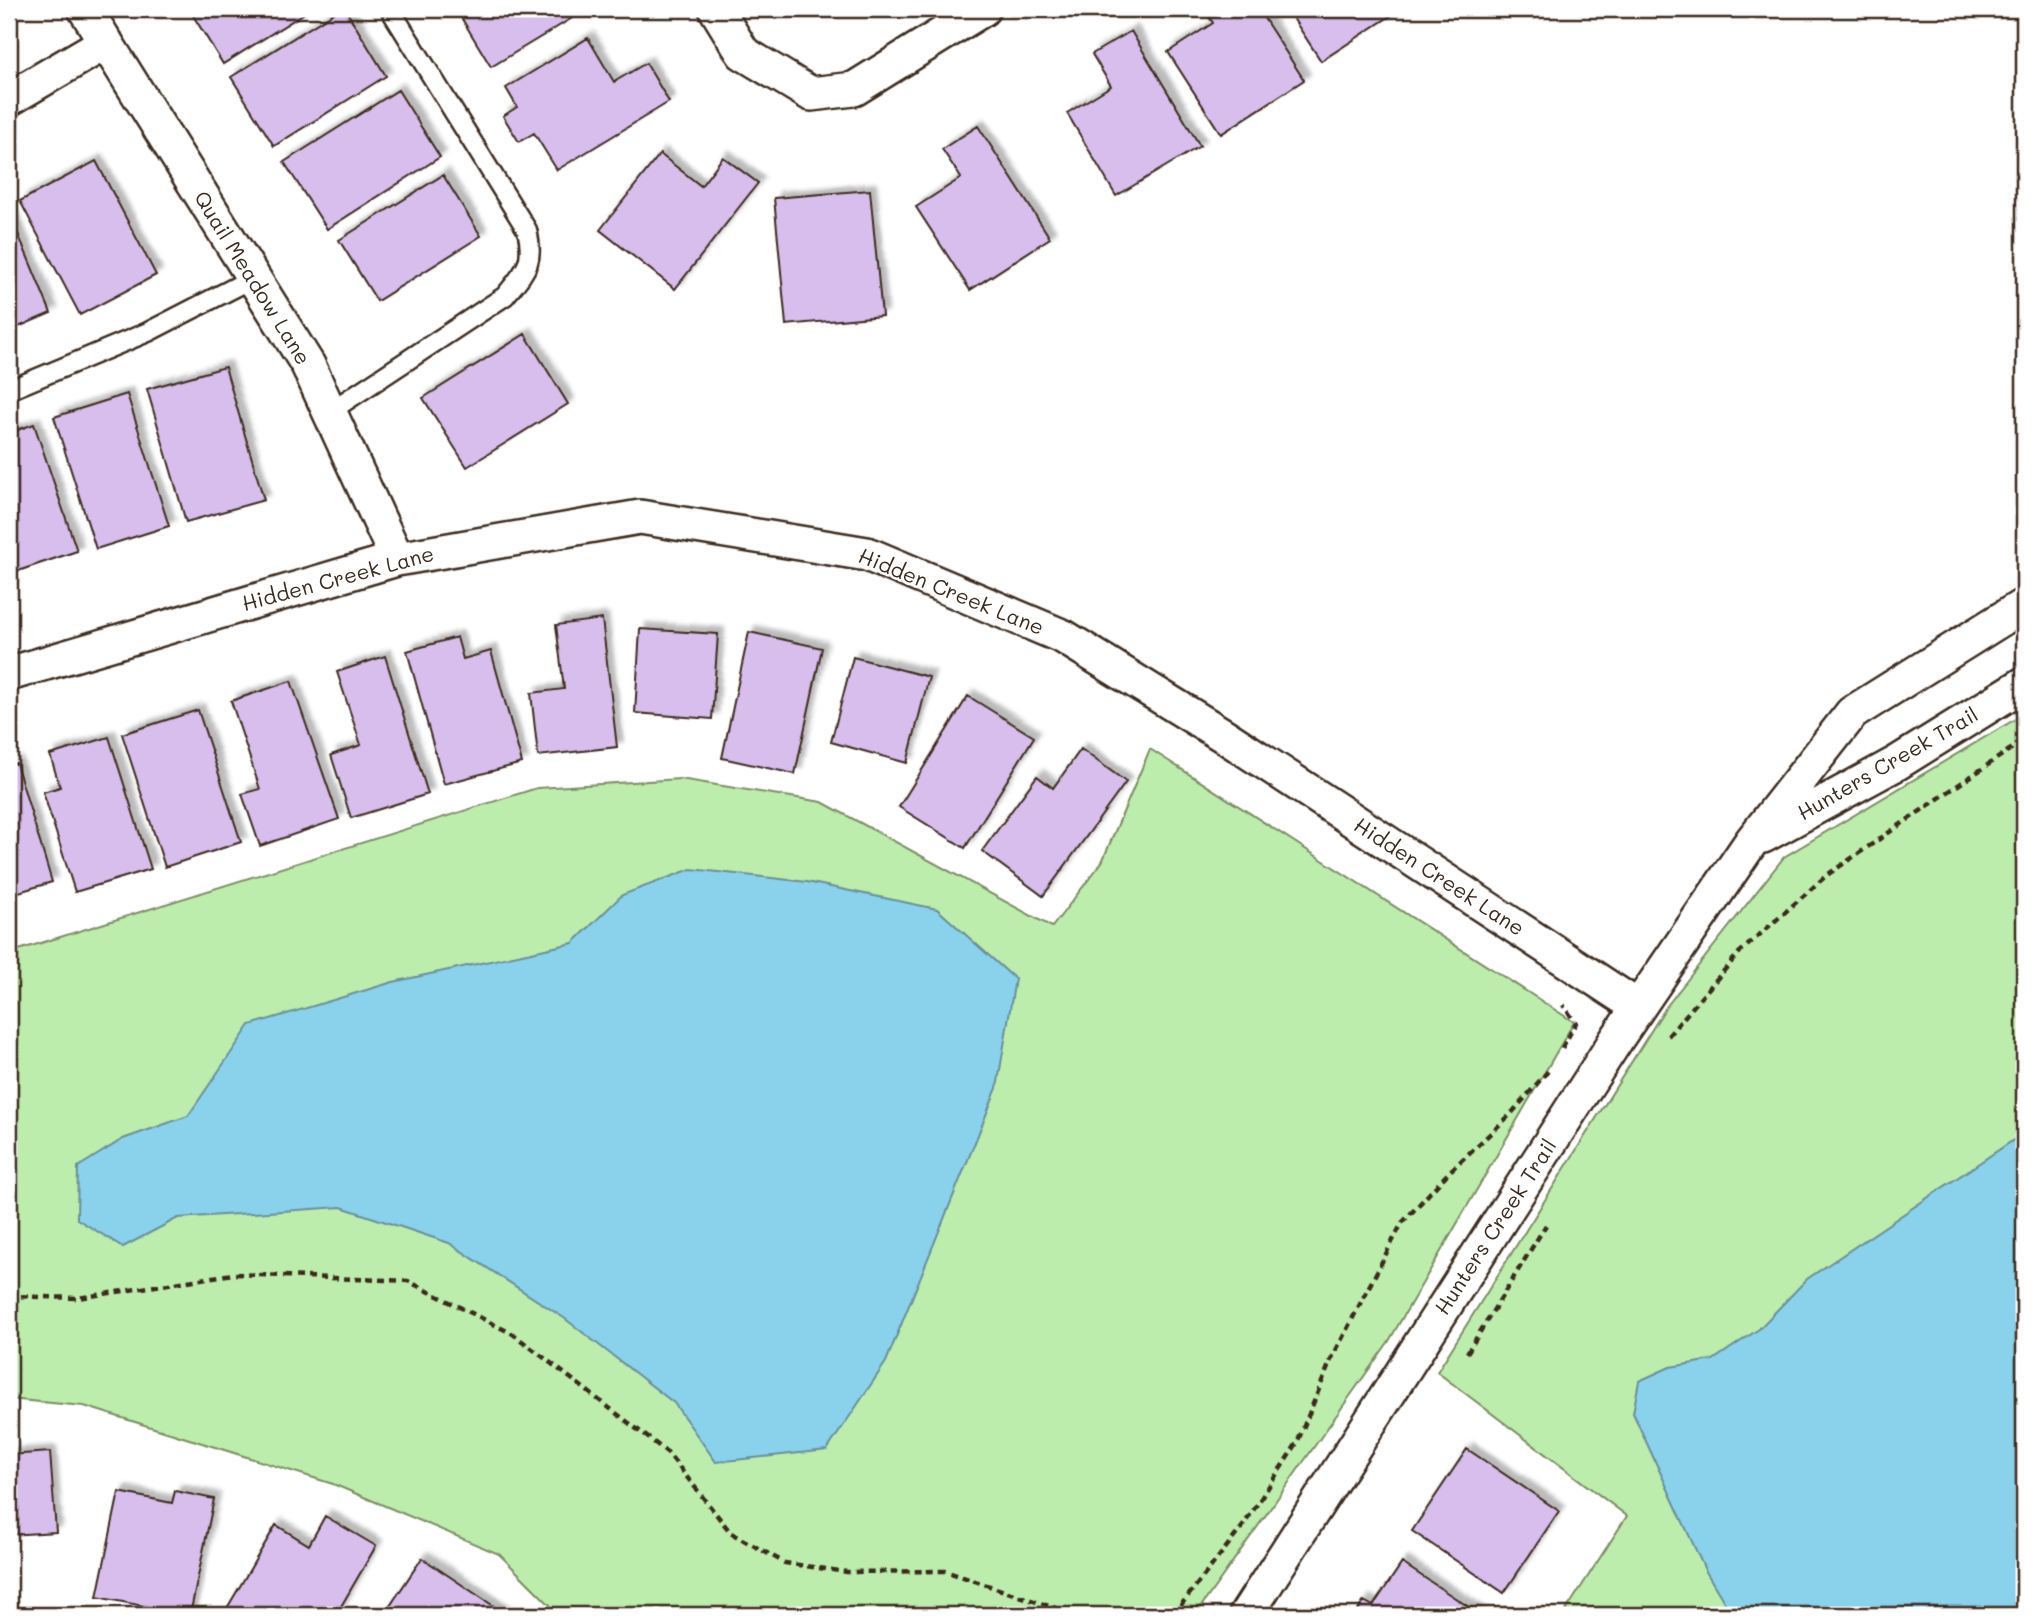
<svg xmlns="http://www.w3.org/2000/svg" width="2033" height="1624" font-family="Mali,sans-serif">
<defs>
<filter id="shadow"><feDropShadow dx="6" dy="-6" stdDeviation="2" flood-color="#0004"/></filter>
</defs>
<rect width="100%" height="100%" fill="#fff"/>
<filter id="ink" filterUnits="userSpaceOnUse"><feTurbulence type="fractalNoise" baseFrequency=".0143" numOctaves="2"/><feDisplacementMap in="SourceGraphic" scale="14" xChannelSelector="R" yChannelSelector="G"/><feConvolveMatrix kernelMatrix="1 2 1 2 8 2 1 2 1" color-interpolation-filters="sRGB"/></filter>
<g filter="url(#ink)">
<!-- green -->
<path fill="#bdedac" stroke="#7c8c65" stroke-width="2" d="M2024,714v901h-461l64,-99 -190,-144 229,-365 118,-150z
M1150,749l424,273 -185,319 -194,274h-272l-9,-6 -4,6h-350l-61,-61 -166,-70 -249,-78 -75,-7v-446l528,-165 143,-9 142,23 230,125 50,-65z"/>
<!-- water -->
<path fill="#8ad2eb" stroke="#6a8f99" stroke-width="2" d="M691,869l116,13 130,27 78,70 -18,109 -111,274 -59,88 -111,12 -42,-59 -110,-85 -115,-75 -108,-36 -163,11 -55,29 -46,-28 1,-52 45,-28 65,-23 62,-91 143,-43 180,-39 49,-48z
M2024,1133v482h-292l-27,-45 -72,-157 6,-32 31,-14 43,-7 46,-31 48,-50z"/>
<!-- building -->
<path fill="#d7beed" stroke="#3b2a1e" stroke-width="2" filter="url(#shadow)" d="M189,9h122l-88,55z
M340,9h5l41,67 -112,70 -43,-69z
M456,9h131l-96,58z
M1204,9h54l46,71 -83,54 -53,-82 45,-29z
M1287,9h114l-80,52z
M1131,31l69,115 -84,50 -49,-83 44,-27 -19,-32z
M588,38l26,44 32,-19 23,39 -112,68 -23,-37 -15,9 -16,-26 14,-9 -11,-19z
M398,90l42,67 -113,72 -43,-67z
M978,126l72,112 -80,52 -54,-83 45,-29 -19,-29z
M660,154l41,32 22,-29 35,26 -83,106 -75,-59z
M96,161l60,114 -76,40 -60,-114z
M443,175l38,61 -104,65 -38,-61z
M870,190l12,126 -96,9 -12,-127z
M9,212l42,101 -42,18z
M525,334l43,70 -101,63 -44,-69z
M225,367l39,133 -78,22 -39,-133z
M127,394l42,132 -73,23 -42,-132z
M34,424l43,127 -68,23v-141z
M602,619l15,128 -79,9 -7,-63 33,-4 -8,-64z
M640,629l78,5 -6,85 -77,-6z
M749,632l73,16 -27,126 -73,-16z
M457,637l6,22 28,-8 31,112 -78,21 -37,-133z
M385,656l43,138 -77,24 -20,-63 30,-10 -24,-73z
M853,657l76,20 -22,86 -76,-21z
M291,681l48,138 -79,27 -18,-52 18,-5 -29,-88z
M968,696l66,41 -69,111 -66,-41z
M198,710l43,132 -76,25 -43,-133z
M109,737l42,132 -76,23 -32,-100 17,-5 -10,-32z
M1081,749l45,33 -83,114 -61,-45 55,-75 16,12z
M16,763l36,119 -43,13v-130z
M1467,1449l92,62 -55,82 -92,-62z
M50,1452l6,80 -47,3v-80z
M175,1491l39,8 -24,116 -93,-18 22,-105 53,11z
M325,1516l51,30 -40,69h-113l53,-90 33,20z
M422,1558l85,57h-123z
M1402,1563l79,52h-126l9,-14 9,5z"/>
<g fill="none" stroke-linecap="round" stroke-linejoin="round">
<defs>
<path id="service" d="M9,390l139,-58 105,-54
M329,412l176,-116c21,-26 30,-33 22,-66l-137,-221"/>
<path id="minor" d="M85,9l223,356 89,194
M716,9l27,44 68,41 43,-5 129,-80
M9,99l97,-57
M9,674l388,-115 243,-42 227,37 197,83 162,100 412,270
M1763,836l134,-73 127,-79
M1246,1615l372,-578 133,-195 101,-129 172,-108"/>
</defs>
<!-- service casing -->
<use href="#service" stroke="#3b2a1e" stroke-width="23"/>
<!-- minor casing -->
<use href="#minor" stroke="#3b2a1e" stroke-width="38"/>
<!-- path -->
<path stroke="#3b2a1e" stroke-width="4.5" stroke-dasharray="7 5" stroke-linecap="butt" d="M1668,1036l71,-83 88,-78 197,-135
M1562,1048l14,-25 -13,-18
M9,1296l69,2 155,-24 175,7 105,53 155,119 63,80 54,30 62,9 98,-1 131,44
M1467,1353l79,-128
M1173,1615l70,-89 54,-83 34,-83 71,-137 47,-51 61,-57 39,-45"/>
<!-- service -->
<use href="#service" stroke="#fff" stroke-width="18"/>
<!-- minor -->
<use href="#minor" stroke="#fff" stroke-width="33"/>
</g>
</g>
<g text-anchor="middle" stroke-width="5" stroke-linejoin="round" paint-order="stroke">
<!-- street labels -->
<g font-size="21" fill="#3b2a1e" stroke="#fff">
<text transform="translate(252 278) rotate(58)" y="7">Quail Meadow Lane</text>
<text transform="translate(338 579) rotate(-15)" y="7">Hidden Creek Lane</text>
<text transform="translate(951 592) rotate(22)" y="7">Hidden Creek Lane</text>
<text transform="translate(1888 764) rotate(-30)" y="7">Hunters Creek Trail</text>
<text transform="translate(1439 877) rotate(33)" y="7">Hidden Creek Lane</text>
<text transform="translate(1496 1227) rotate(-57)" y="7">Hunters Creek Trail</text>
</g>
</g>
<!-- margin -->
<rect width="2033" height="1624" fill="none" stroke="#fff" stroke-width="35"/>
<rect x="18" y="18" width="1998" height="1589" fill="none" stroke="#3b2a1e" stroke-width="2.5" filter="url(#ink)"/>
</svg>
